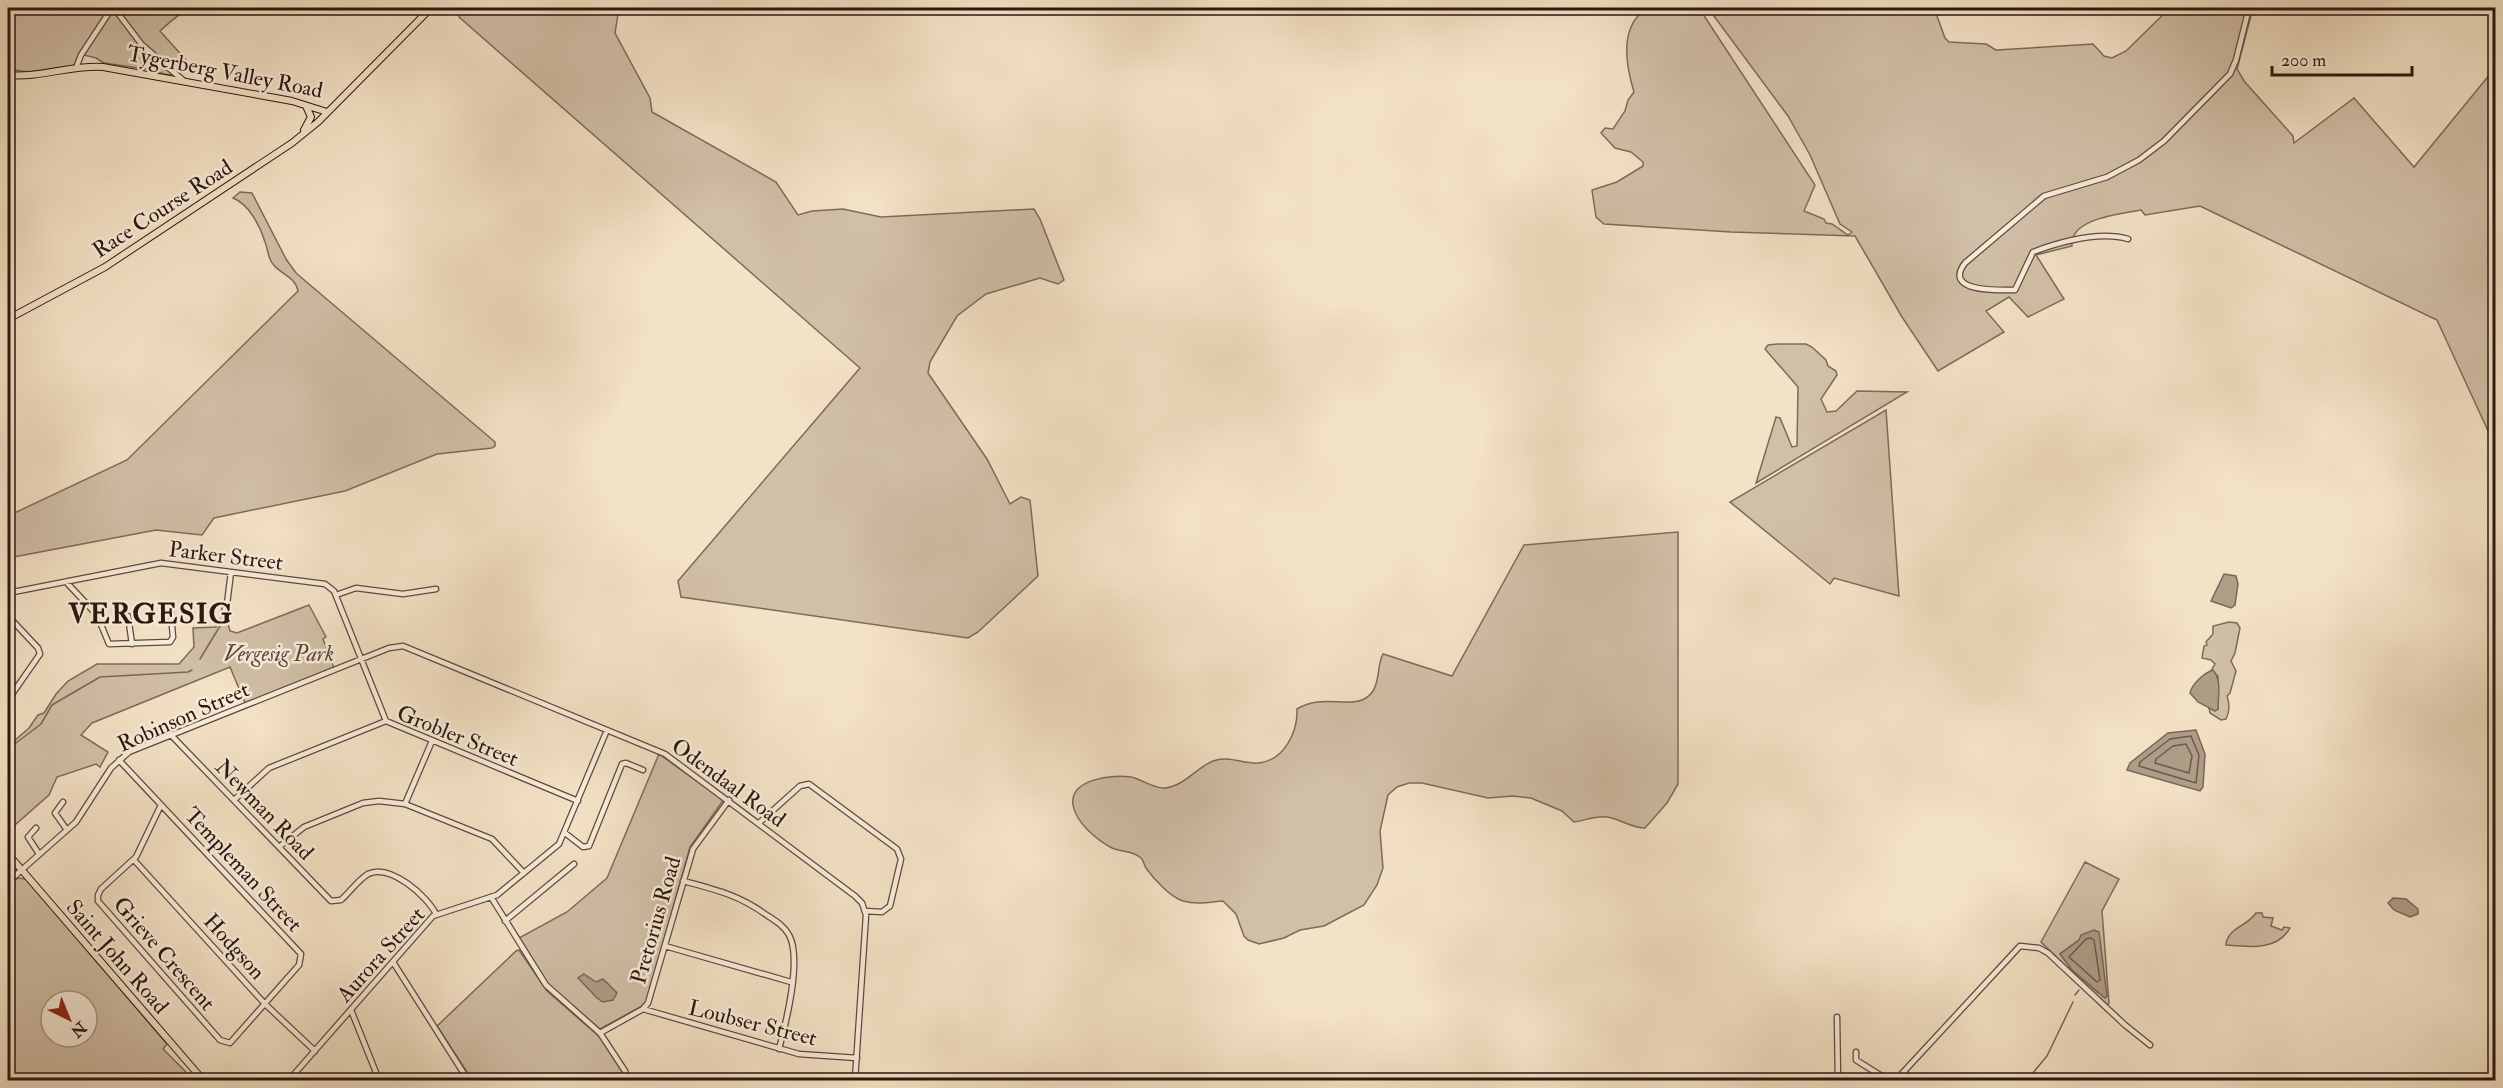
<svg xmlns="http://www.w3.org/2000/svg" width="2503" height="1088" font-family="'IM FELL Double Pica',serif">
<rect width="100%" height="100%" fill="#f4e2c6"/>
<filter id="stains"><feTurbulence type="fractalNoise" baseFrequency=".00333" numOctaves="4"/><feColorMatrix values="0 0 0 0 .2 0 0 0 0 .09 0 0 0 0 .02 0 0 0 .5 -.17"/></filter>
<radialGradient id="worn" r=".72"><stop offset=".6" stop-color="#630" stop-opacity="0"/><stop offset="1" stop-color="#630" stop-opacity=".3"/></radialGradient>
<!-- green -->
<path fill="#d1bfa7" stroke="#7d6b5b" stroke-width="1.5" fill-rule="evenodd" d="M8,8h128l3,4 2,-4h49c-12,6 -20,14 -30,23l26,29 -1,6 -15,9 -6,-1 -12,-4 -48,-7 -8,-5 -12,-3 -7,3 -2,7 -4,1 -43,6 -20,-3z
M462,8h157l-4,25 35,65 2,14 124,70 22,33 14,-4 31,-2 38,8 153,-8 6,10 24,61 -6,4 -18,-6 -54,16 -29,22 -27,46 -2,11 59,86 23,45 11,-7 9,3 8,76 -60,56 -10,6 -287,-41 -3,-16 182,-213 -401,-351z
M1640,8h59l116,177 -11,26 20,8 2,4 6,1 16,11 4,-3 -12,-8 -30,-69 -22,-39 -80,-108h226l11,30 4,4 37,2 10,6 97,-6 11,12 8,2 14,-7 44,-43h83l-16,61 7,12 49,55 1,7 60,-45 60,69 81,-99v378l-58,-126 -237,-114 -55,9 -4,-5c-19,4 -72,8 -69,36l-36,9 28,44 -36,18 -19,-20 -23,14 18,21 -66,39 -36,-54 -47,-81 -124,-4 -127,-8 -8,-7 -4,-27 25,-8 26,-16v-4l-12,-10 -16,-4 -14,-15 4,-5 8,1 12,-18 3,-11 6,-8c-7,-23 -14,-59 6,-78l-3,-1z
M240,192l12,1 34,66 10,14 192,163 7,6v4l-3,2 -55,6 -92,37 -131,27 -12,17 -46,-5 -148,28v-42l119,-56 171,-169c-3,-15 -17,-16 -25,-27 -5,-5 -5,-15 -8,-22 -5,-16 -16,-38 -32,-44z
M1777,344h29l6,3 14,13 2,6 8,5 1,4 -16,24 6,13 9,-1 21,-20 50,1 -151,91 20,-66 4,1 12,29 5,-1 1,-59 -33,-38 3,-4z
M1886,410l13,186 -65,-18 -4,6 -100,-82z
M1678,532v252l-11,19 -22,25c-14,0 -24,-9 -38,-11 -12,-2 -22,4 -33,5l-12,-11 -31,-13 -18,-2 -25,2 -66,-15h-13l-12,4 -9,8 -8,36 3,37 -6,17 -13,20 -40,21 -24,4 -16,8 -25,6 -11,-4 -4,-4 -8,-22 -13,-13c-14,1 -26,4 -40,0 -13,-4 -30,-23 -37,-33 -2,-3 -2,-6 -4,-9 -7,-8 -21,-7 -30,-11 -15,-8 -36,-25 -39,-43 -4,-26 40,-31 58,-28 11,2 22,12 34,11 19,-2 31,-20 48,-27 15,-6 30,3 45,2 26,-2 40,-31 39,-54 28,-18 61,5 76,-18 7,-11 4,-26 10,-37l69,22 72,-131z
M309,605l17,32 -3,2 11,29 -89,35 -15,-36 -138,56 -11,12 27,17 -8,15 -4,-3 -39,13 -8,18 -41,36v-85l21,-18 9,-13 6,-2 12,-19 12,-13 29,-17h82l15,-17 -1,-19 23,-1 1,-8 10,1 3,11 7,2z
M2229,622l8,1 3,5 -5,25 -4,8 5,10 -6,22 -3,3c3,8 3,15 -1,23l-5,1 -11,-7 -1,-5 6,3 3,-2v-33l-7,-5 4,-7 -4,-4 -9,-2 2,-12 3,-1 -1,-3 7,-8v-8z
M659,754l63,45v3l-32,45 -43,154 -3,4 -44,24 -53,-45 -28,-46 48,-26 40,-34z
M2085,862l34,17 -17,32 7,92 -2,3 -66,-64zM2090,932l7,60 -25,-22 -12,-16z
M18,878l8,1 141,165 -4,5 25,25 -7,6h-173v-193zM51,1001h36v36h-36z
M2256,913h6l1,4 10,1 -2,8 11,4 2,-3 6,1c-13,23 -41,19 -64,17 1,-17 22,-19 30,-32z
M519,950l28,41 54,47 21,33 1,9h-151l-35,-54 79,-75z"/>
<!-- water -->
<path fill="#af9d88" stroke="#796758" stroke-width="1.5" d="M2224,574l12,2 2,8 -3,21 -4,3 -20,-7z
M2213,670c9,10 5,26 5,39l-3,2 -17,-9 -8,-9c2,-9 14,-20 23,-23z
M2196,730l9,24 -2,33 -3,4 -73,-21 3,-7 38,-30z
M2393,898l13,1 12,10v5l-8,3 -16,-7 -6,-7z
M2094,930l5,2 8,64 -2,2 -33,-28 -12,-16 19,-14 2,-5z
M584,974l12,8 7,-3 14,14 -4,7 -10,2 -6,-4 -19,-20z"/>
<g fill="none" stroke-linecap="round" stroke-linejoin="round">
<!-- shore -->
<path stroke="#6c5a4c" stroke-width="1.5" d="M2191,736l8,19 -3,28 -57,-17 1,-4 30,-23z
M2186,744l6,12 -3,17 -34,-10 1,-4 17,-13z
M2091,938l3,2 6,40 -3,2 -28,-25 17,-18z"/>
<!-- stream -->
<path stroke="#796758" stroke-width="1.5" d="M200,659l23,-38
M8,749l33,-25 11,-19 48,-28 88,-5 4,-2
M2075,995l4,-5
M2027,1080l20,-24 26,-54"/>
<defs>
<path id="minor" d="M114,8l28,37 42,36
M76,68l5,-13 31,-47
M2128,239c-28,-8 -68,3 -95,13l-18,38c-15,0 -73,3 -50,-27l79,-67 63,-19 32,-17 25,-19 66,-67 6,-14 13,-52
M68,581v3l29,31 12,29 61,-2 3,-5 -3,-33
M8,593l153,-30 164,21 9,7 52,130
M336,595l20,-7 47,6 33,-5
M223,614l4,-10 4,-32
M8,616l30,32 2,6 -32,46
M128,616l4,28
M386,721l192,80
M171,735l160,166 10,-1c9,-8 17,-20 27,-26 22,-11 59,22 68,40
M119,760l182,194 -2,11 -69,78 -10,-3 -122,-139v-6l3,-6 35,-32 25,-52
M234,800l35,-32 117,-47
M63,802l-8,11 12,17
M405,804l27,-63
M759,823l41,-37 9,-2 88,65 4,10 -11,47 -8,6 -17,-1
M36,828l-8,9 11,17
M565,833l18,14 6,-1 33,-82 4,-1 17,7
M279,847l25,-20 59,-24 16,-2 26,3 87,35 32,34
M134,860l131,144 50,47
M683,881c34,9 56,14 85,35 8,5 16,10 21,19 13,23 -3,88 -10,114
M8,882l68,-60 35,-54 18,-16 260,-104 14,-2 262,108 190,142 7,7 4,12 -11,165
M491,897l55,88 54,48 25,38 2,9
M505,921l69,-57
M665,946l126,36
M393,962l75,118
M643,1009l156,45 58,4
M351,1010l28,70
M1837,1017l1,63
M600,1033l43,-24 5,-6 45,-154 36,-49
M1856,1052v8l32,20
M289,1080l144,-164 64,-21 62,-51 48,-114
M1896,1080l124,-134 19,2 9,5 77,72 25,20"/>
<path id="major" d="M8,75c32,3 62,-10 95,-8l189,34 35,11
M304,130l7,-13 -5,-11
M8,319l97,-52 187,-124 26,-21 113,-114
M8,854l195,226"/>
</defs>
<!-- minor casing -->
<use href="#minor" stroke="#5c4a3d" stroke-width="7"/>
<!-- major casing -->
<use href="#major" stroke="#29170f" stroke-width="8"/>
<!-- minor -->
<use href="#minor" stroke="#f8ecda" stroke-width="4.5"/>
<!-- major -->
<use href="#major" stroke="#f4e2c6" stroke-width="6"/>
</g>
<g text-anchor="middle" stroke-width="5" stroke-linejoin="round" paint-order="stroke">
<!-- street labels -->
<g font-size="22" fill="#29170f" stroke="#f8ecda">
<text transform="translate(225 71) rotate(11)" y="8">Tygerberg Valley Road</text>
<text transform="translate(162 208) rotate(-33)" y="8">Race Course Road</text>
<text transform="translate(226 555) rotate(7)" y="8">Parker Street</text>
<text transform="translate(183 716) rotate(-24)" y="8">Robinson Street</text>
<text transform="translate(458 735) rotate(22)" y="8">Grobler Street</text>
<text transform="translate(729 782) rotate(36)" y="8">Odendaal Road</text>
<text transform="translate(265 809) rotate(46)" y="8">Newman Road</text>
<text transform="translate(244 869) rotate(47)" y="8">Templeman Street</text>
<text transform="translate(655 920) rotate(-74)" y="8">Pretorius Road</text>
<text transform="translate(235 946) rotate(48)" y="8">Hodgson</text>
<text transform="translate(165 953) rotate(49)" y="8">Grieve Crescent</text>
<text transform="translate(380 954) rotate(-48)" y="8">Aurora Street</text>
<text transform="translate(118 956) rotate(49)" y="8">Saint John Road</text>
<text transform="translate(753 1022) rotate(14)" y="8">Loubser Street</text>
</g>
<!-- park labels -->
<g font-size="22" font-style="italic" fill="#5b493d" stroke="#f8ecda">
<text x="279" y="661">Vergesig Park</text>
</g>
<!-- district labels -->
<g font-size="28" font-weight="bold" letter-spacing="1.5" fill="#29170f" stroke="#f8ecda">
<text x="151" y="623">VERGESIG</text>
</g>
</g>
<!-- margin -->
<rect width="2503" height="1088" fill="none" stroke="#f4e2c6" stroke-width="30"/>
<rect x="9" y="9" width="2485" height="1070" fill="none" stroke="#29170f" stroke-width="3"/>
<rect x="15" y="15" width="2473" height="1058" fill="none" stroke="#29170f" stroke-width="1.5"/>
<!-- north arrow -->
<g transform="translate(69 1019) rotate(137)"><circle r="28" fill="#f8ecda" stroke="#a59789" stroke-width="1.5"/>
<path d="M0-4.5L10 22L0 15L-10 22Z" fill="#8f2418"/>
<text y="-9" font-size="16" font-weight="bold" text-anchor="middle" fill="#29170f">N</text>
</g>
<!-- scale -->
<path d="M2272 66v9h140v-9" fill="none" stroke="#29170f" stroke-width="3"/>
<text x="2281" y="66" font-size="18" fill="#29170f" stroke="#f8ecda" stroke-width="4.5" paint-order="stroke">200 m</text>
<rect width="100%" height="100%" filter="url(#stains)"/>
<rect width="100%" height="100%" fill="url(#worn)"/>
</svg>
